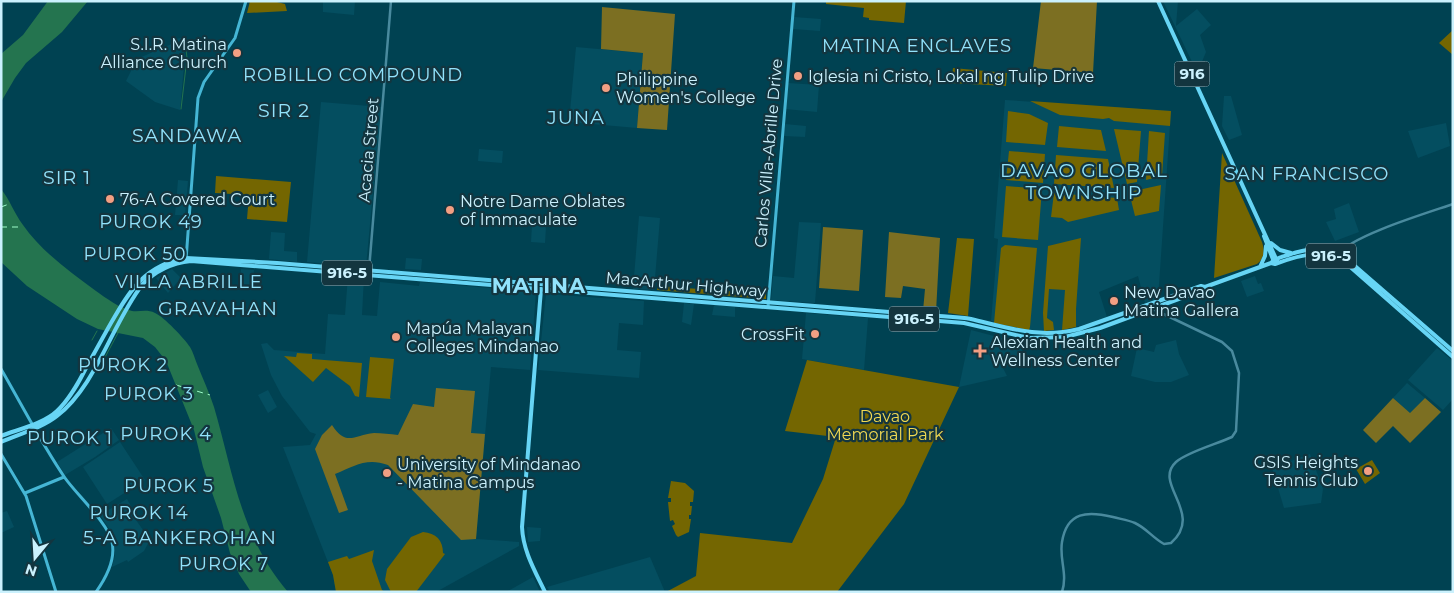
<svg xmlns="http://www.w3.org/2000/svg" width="1454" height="593" font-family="Montserrat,sans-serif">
<rect width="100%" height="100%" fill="#004252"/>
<!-- built -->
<path fill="#044e60" d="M323,1h32l-1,14 -31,-3z
M1163,1h15l-2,25 21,-17 14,16 -11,10 6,17 -5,12 -7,2z
M794,17l27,2 -1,12 -27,-2z
M181,38l4,17 -5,55 -25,-8 -29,-21 11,-22 39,-17 -1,-3z
M576,47l67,6 -6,75 -68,-6z
M788,83l31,2 -2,27 -32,-3z
M1224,96h7l11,39 -13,5 -7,-14z
M1005,100l166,11 -13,188 -13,4 -7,-27 -39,16 8,25 -20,7 -25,6 -18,1 -23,-2 -30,-8 7,-82 -4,-1z
M321,102l60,5 -15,160 -59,-5z
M1446,123l4,23 -32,12 -10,-27z
M785,124l21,2 -1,11 -21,-1z
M479,149l24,2 -1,12 -24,-2z
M178,180l10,1 -3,34h-10z
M1349,203l10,29 -24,9 -9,-19 10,-3 -2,-10z
M639,216l21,2 -6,72 -21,-1z
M799,222l22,1 -6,80 -44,-3 2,-24 21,2z
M532,225l14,2 -1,16 -14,-1z
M271,232l14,1 -1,18 13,1v10l-28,-3z
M406,258l16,1 -1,11 -16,-1z
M172,269l9,9 -13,15 -12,-15z
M241,269l13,1 -2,15 -12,-1z
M348,276l16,1 -2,38 15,1 3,-34 39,4 1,-4 116,10 -6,78 -39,-3 -15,172 43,3v4l-83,46h-100l-3,-17 -50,-128 27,-2 6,-11 -6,-2 -28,-36 -11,-21 -10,-31 6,-1 7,7 51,4 3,-40 17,1z
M1255,276l3,8 3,-1 3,8 -17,6 -6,-16z
M546,294l98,7 -1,24 -24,-2 -2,27 24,2 -2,26 -101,-8z
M684,303l10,1 -3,21 -9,-3z
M714,305l21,2v10l-23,-2z
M806,313l62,5 -4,52 -62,-11z
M971,330l50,13 2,18 -20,7 4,8 -48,11z
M1176,340l3,14 10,21 -18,7h-16l-24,-6 6,-28 17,4 2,-7z
M1437,348l16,13v38l-10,11 -35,-30z
M1407,383l18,15 -15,16 -17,-16z
M268,390l9,17 -9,6 -10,-18z
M111,428l8,12 -24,17 -30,18 -8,-13z
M120,442l25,38 -38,24 -24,-37z
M1310,454l13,35 -2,14 -37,5 -12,-40z
M127,499l7,12 -3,2 19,27 -6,11 -16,11 -1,-2 -15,7 3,-12v-17l-15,-23z
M7,511l7,16 -13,6v-20z
M527,527l14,1 -1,13 -12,1z
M650,557l15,35h-115l-3,-5z
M533,577l7,15h-34z"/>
<!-- green -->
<path fill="#746601" d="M250,1h23l12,3 2,7 -40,2z
M826,1h80l-2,22 -35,-3v-2l-6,-1 1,-9 -38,-4z
M1453,30v25l-14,-12z
M953,68l54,5 -1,13 -55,-3z
M1030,101l141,10 -1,15 -56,-5 -5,-3 -6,1 -43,-4z
M1008,111l21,3 19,9 -3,22 -39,-3z
M1059,126l42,4 5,21 -49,-4z
M1114,129l27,2 -4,51 -10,2z
M1149,131l16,2 -3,43 -16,4z
M1009,151l36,3 -2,29 -37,-3z
M1222,153l40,89c3,9 2,17 -5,22l-43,14z
M1056,155l52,4 6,29 -60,-4z
M216,176l75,6 -4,40 -40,-3 2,-24 -34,-2z
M1161,185l-2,26 -24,5 -6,-24z
M1006,186l36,3 -4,51 -36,-3z
M1054,193l63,5 2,12 -51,12 -6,-4 -11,-1z
M957,238l17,1 -6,77 -20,-3z
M1081,238l-5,71v18l-14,3 3,-40 -16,-1 -2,29 6,4 1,8 -10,1 -1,-18 5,-67z
M1005,245l32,3 -7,79 -1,3 -35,-7 7,-75z
M658,286l108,8v5l-109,-9z
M297,353l15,1v5l50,4 -3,34 -4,-1 -5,-10 -24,-18 -13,14 -29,-26 12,1z
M370,357l24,2 -4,39 1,1 -25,-2z
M807,360l152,27 -55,117 -67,88h-171l30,-16 4,-43 92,10 31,-64 13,-42 -51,-6z
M1372,460l8,13 -15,11 -9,-15z
M671,481l14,2 9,8 -1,11h-3v4h2l-1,9h-2v4h2l-2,13 -11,5 -2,-2 -4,-9 3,-2 -2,-4 -3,1 -2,-19h3v-4h-3z
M423,532c13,1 20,8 20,21l2,1 -29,38h-25l-6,-12 2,-11 24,-32z
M374,550l-2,11 10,29 3,2h-49l-3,-17 -5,-13 19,-6 2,3z"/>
<!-- forest -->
<path fill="#7c6f22" d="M1041,1h56l-4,72 -60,-5z
M602,7l73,7 -8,116 -30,-2 6,-75 -42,-4z
M823,227l40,3 -4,61 -40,-3z
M889,232l51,6 -4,74 -13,-1 2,-22 -22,-3 -2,12 -16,-1z
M436,388l39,3 -4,42 14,1 -9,105 -15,1 -73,-75c-21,-8 -34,1 -53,9l13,36 -9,3 -24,-64 7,-14 10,-10c14,22 22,10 42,8 8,0 16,1 24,2l15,-31 21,3z
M1393,398l17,15 15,-15 16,14 -31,31 -17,-17 -17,17 -13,-13z"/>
<!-- water -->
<path fill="#24744f" d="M48,1h40l-26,31 -36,31 -11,15 -14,24v-48l22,-19z
M1,189c9,11 13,24 22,36 18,26 47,47 73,66 10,7 23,17 36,20 8,1 15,-2 23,2 9,4 29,25 35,34 3,5 5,12 7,17 6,15 12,28 17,43 19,65 27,131 74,185h-37l-12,-18 -9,-21 -9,-35 -18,-51 -9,-37 -28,-69 -11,-14 -12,-9 -45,-9 -21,-10 -50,-33 -26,-24z"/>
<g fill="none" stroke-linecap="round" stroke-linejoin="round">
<!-- stream -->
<path stroke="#24744f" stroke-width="1" d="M181,109l6,-51 -2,-17
M92,340l5,-9
M103,361l15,-28"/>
<!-- ferry -->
<path stroke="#9efcca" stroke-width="1" stroke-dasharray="6 5" stroke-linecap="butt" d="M1,207l8,-3
M1,227h20
M176,385l34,10"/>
<!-- tertiary -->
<path stroke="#498a9e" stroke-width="2.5" d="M1339,254c11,-18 91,-42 114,-50
M369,270l22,-269
M1062,592c6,-18 -3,-33 0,-50 5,-31 26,-31 51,-25 7,2 15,3 22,6 11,5 18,15 29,21l7,-1c34,-30 -19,-59 5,-81 11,-10 41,-18 56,-25l4,-6 3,-58 -7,-22 -10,-9 -69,-33"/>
<!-- secondary -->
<path stroke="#45b6d5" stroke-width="3" d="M186,260l12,-162 6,-16 31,-44 11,-37
M768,307l26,-306
M1,369c21,36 40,74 64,109 12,17 43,45 47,64 4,18 -6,36 -16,50
M1,454l25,42 30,96
M25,493l39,-16"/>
<!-- primary -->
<path stroke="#67d5f5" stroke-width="4" d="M1158,1l120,262
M1264,236l10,26
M1271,243l9,7 11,3
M1271,263l4,1c25,-9 50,-17 73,1l105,92
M1260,267l5,-11 1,-10
M541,289l-19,238c1,24 13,44 23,65
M1,436c18,-7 42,-12 56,-25 13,-12 22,-29 30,-45 8,-14 16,-29 24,-43 19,-33 34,-58 75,-65l91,5 662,53c11,1 21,1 32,3 38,9 68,20 108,10l122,-43 4,1
M1,442c18,-8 41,-14 56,-26 39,-30 55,-92 85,-131 13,-14 30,-22 49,-24l773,62 65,15 36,-1 35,-9 103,-38 2,-3 66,-24c4,-5 11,-6 17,-8 22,-8 41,-9 60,5l105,91"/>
</g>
<!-- markers -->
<g fill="#f39f83" stroke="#13353f" stroke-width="2">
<circle cx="237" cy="53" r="5"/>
<circle cx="798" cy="76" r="5"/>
<circle cx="606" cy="88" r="5"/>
<circle cx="110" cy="199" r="5"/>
<circle cx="450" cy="210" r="5"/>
<circle cx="1114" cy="301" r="5"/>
<circle cx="815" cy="334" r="5"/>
<circle cx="396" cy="337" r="5"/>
<path d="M977.5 343.5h5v5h5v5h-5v5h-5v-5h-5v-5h5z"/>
<circle cx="1368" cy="471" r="5"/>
<circle cx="387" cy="473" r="5"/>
</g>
<g text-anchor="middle" stroke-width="4.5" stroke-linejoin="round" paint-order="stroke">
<!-- shield labels -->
<g fill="#13353f" stroke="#94b9c4" stroke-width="1">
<rect x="1174.5" y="61.5" width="35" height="25" rx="4"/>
<rect x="1306" y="243.5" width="50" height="25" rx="4"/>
<rect x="322" y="260.5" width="50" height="25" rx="4"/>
<rect x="889" y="306.5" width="50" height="25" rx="4"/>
</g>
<g font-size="15" font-weight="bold" fill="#cbf1fd">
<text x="1192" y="79">916</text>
<text x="1331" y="261">916-5</text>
<text x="347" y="278">916-5</text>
<text x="914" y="324">916-5</text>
</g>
<!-- poi labels -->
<g font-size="16" fill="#cbf1fd" stroke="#13353f" text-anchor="start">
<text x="227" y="50" text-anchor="end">S.I.R. Matina<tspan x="227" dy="18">Alliance Church</tspan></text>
<text x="808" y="82">Iglesia ni Cristo, Lokal ng Tulip Drive</text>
<text x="616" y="85">Philippine<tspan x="616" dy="18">Women's College</tspan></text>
<text x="120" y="205">76-A Covered Court</text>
<text x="460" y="207">Notre Dame Oblates<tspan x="460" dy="18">of Immaculate</tspan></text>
<text x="1124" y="298">New Davao<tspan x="1124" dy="18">Matina Gallera</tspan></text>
<text x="406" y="334">Mapúa Malayan<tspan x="406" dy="18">Colleges Mindanao</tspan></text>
<text x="805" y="340" text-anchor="end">CrossFit</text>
<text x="991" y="348">Alexian Health and<tspan x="991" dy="18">Wellness Center</tspan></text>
<text x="1358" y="468" text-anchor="end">GSIS Heights<tspan x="1358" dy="18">Tennis Club</tspan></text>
<text x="397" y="470">University of Mindanao<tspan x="397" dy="18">- Matina Campus</tspan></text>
</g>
<!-- street labels -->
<g font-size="16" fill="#cbf1fd" stroke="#13353f">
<text transform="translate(368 150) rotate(-85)" y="6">Acacia Street</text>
<text transform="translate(768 153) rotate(-85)" y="6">Carlos Villa-Abrille Drive</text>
<text transform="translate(686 284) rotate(5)" y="6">MacArthur Highway</text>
</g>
<!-- park labels -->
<g font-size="16" fill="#f0d952" stroke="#13353f">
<text x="885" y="422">Davao<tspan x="885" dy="18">Memorial Park</tspan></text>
</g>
<!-- neighbourhood labels -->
<g font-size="18" letter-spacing="1" fill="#92e3fc" stroke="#13353f">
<text x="917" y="52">MATINA ENCLAVES</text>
<text x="353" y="81">ROBILLO COMPOUND</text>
<text x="1307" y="180">SAN FRANCISCO</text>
<text x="151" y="228">PUROK 49</text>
<text x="135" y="260">PUROK 50</text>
<text x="189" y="288">VILLA ABRILLE</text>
<text x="123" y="371">PUROK 2</text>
<text x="149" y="400">PUROK 3</text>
<text x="166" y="440">PUROK 4</text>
<text x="70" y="444">PUROK 1</text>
<text x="169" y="492">PUROK 5</text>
<text x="139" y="519">PUROK 14</text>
<text x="224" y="570">PUROK 7</text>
</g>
<!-- quarter labels -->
<g font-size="19" letter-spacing="1" fill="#92e3fc" stroke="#13353f">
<text x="284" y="117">SIR 2</text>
<text x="576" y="124">JUNA</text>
<text x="187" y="142">SANDAWA</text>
<text x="1084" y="177">DAVAO GLOBAL<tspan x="1084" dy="22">TOWNSHIP</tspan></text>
<text x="67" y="184">SIR 1</text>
<text x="218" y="315">GRAVAHAN</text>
<text x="180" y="544">5-A BANKEROHAN</text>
</g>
<!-- district labels -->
<g font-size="21" font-weight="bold" letter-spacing="1" fill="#92e3fc" stroke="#13353f">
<text x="539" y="293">MATINA</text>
</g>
</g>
<!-- border -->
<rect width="1454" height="593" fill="none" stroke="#cbf1fd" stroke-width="5"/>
<!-- north arrow -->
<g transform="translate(35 558) rotate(198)" stroke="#13353f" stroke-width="4" paint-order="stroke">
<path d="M0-4L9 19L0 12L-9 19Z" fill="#cbf1fd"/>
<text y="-8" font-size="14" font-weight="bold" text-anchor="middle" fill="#cbf1fd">N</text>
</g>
</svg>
